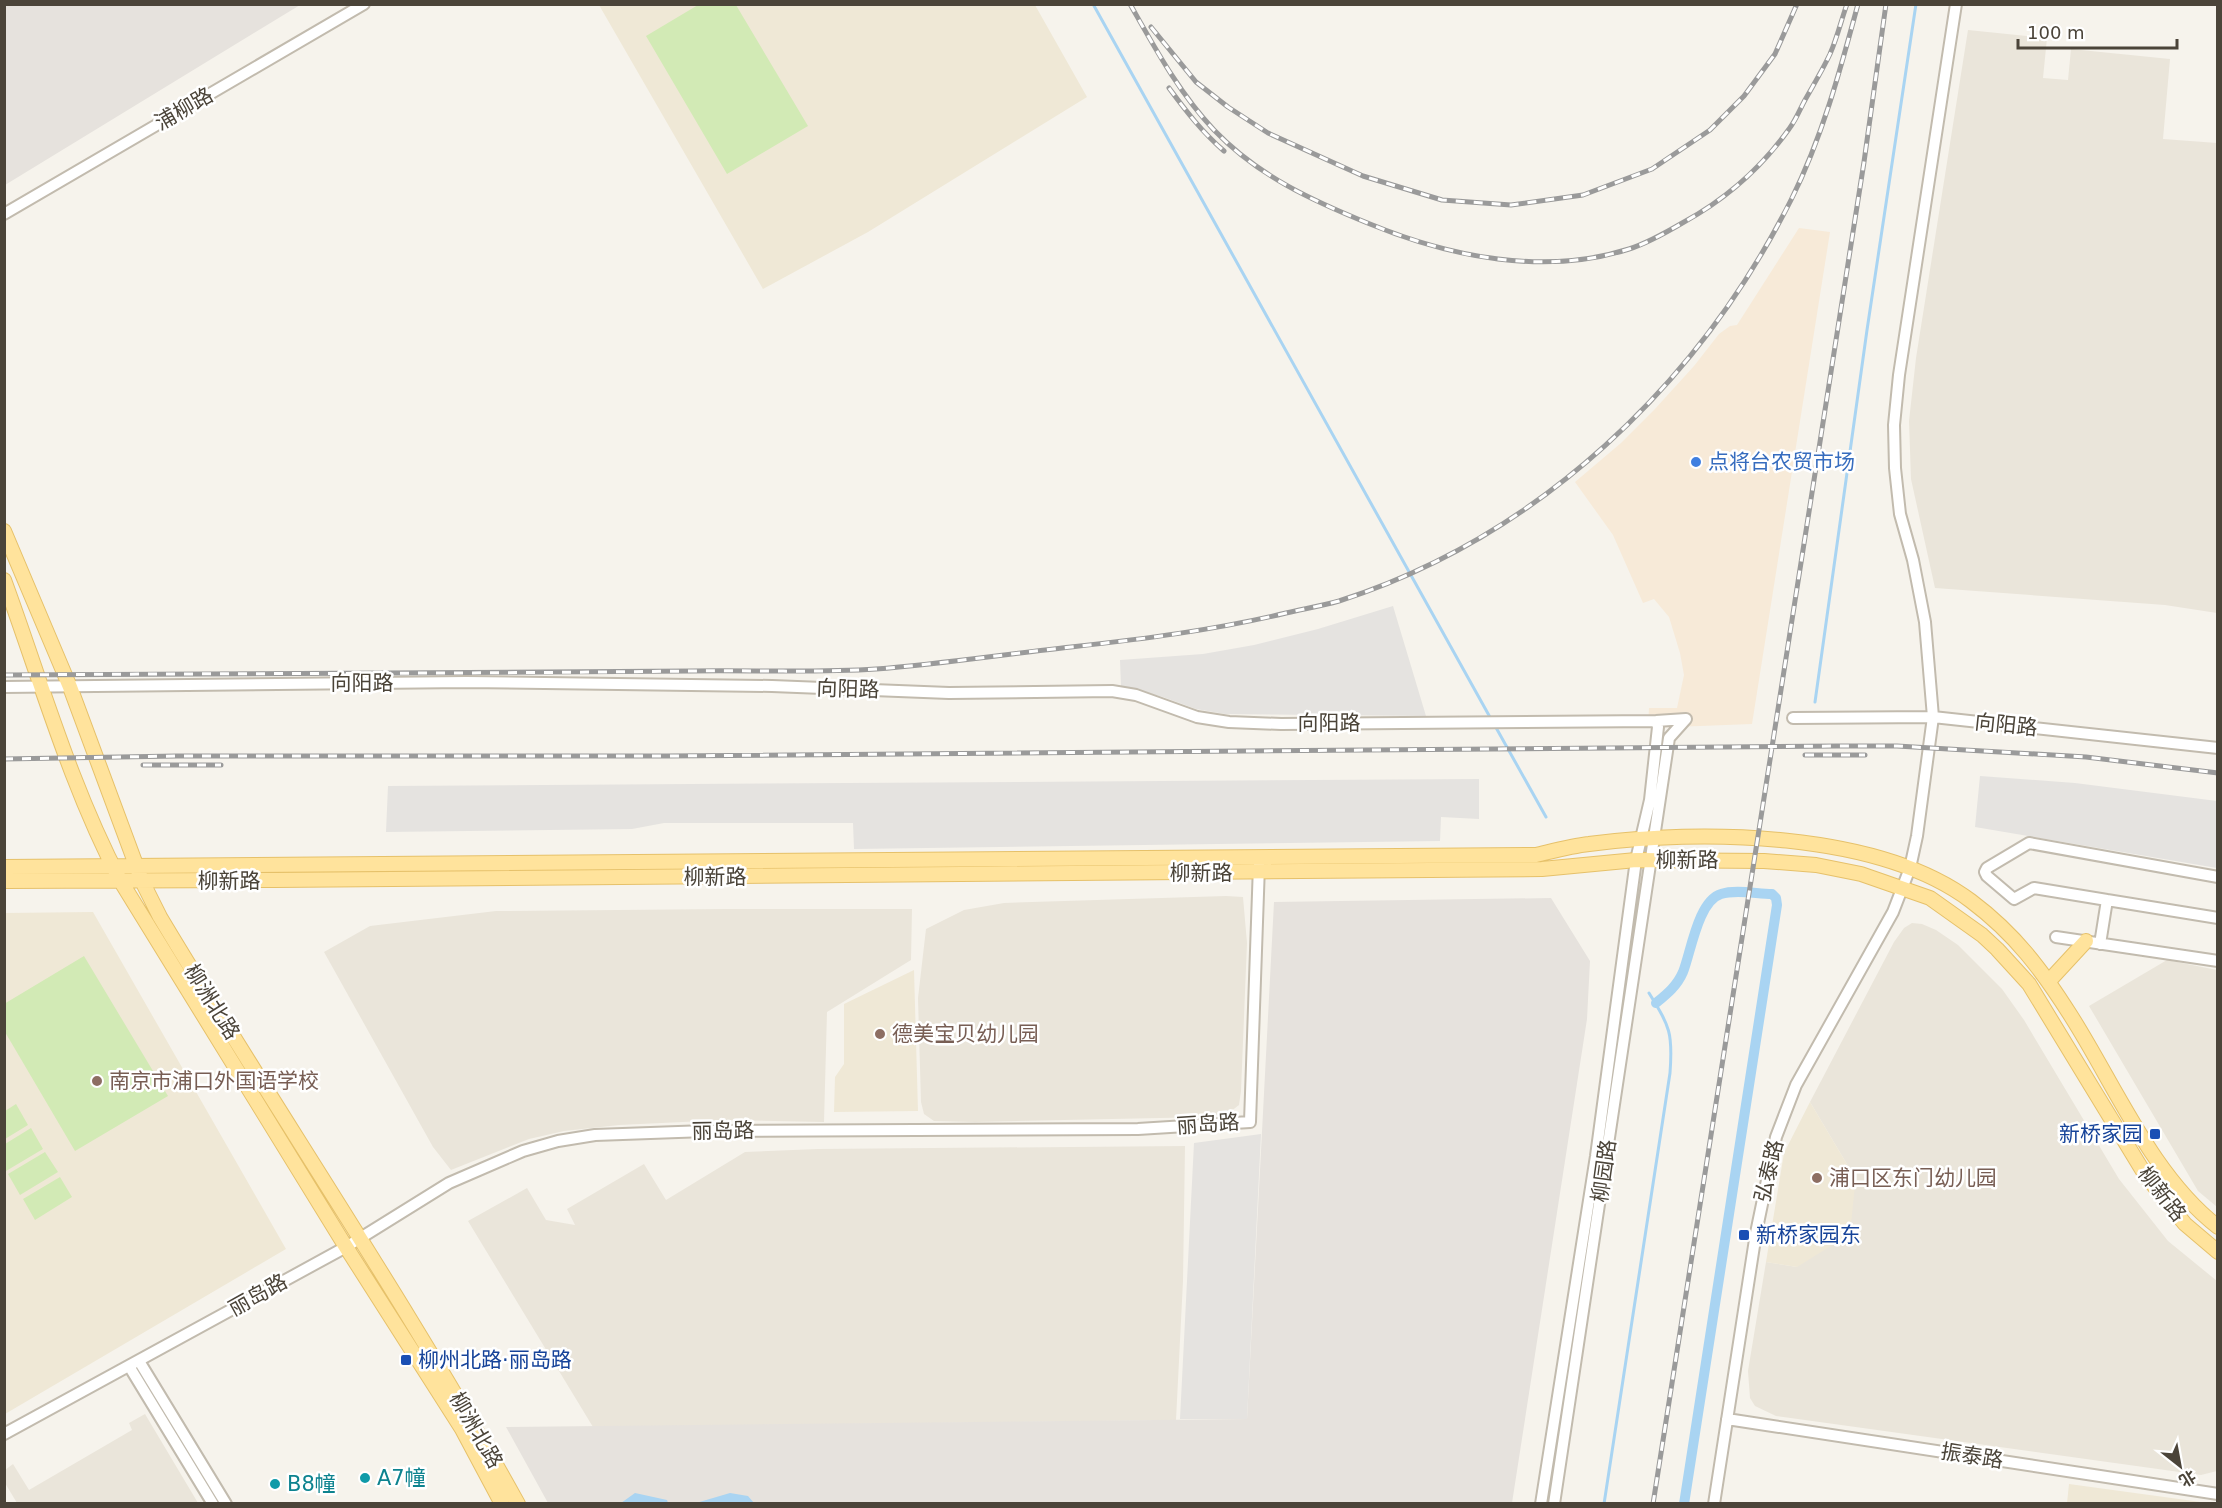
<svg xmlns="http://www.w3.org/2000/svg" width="2222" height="1508" font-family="'DejaVu Sans','Noto Sans SC',sans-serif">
<rect width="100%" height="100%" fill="#f6f3ec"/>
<!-- residential -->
<path fill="#eae5da" d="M1968,30l79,8 -4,40 25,2 3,-31 99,10 -7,80 54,4v470l-52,-8 -230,-17 -24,-109 -2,-58 7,-63z
M1226,896l17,1 4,46 -6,148 -2,14 -9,7 -22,5 -233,5 -41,-1 -10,-7 -3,-12 -3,-104 8,-69 38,-19 40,-7z
M726,909h186l-1,51 -84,52 -3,110 -99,-2 -106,5 -55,6 -35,8 -78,31 -18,-23 -109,-195 46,-26 126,-15z
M1912,923l10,1 14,6 22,15 44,44 22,31 95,159 49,62 49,40v190l-16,4 -425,-59 -21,-10 -5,-8 -2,-27 18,-109 31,5 54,-96 -41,-69 84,-160 10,-14z
M2167,960l50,10v237l-19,-16 -109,-185z
M1185,1146l-2,135 -7,139 -583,7 -125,-206 59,-33 19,32 29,5 -8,-16 77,-45 22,36 79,-48 73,-3z
M145,1414l53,89h-181l-12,-20v-13l8,-6 16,26 103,-60 -3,-7z"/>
<!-- commercial -->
<path fill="#f7ead8" d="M1799,228l31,4 -78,492 -104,4 1,-20h28l7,-33 -4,-22 -11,-36 -15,-18 -11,4 -30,-68 -38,-53 46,-39 33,-33 40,-44 25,-32 11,-8 7,-1z"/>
<!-- industrial -->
<path fill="#e6e2dd" d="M5,4h295v1l-295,180z
M1551,898l39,63 -3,58 -75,484h-964l-42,-76 741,-8 27,-517z"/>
<!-- education -->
<path fill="#efe8d6" d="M599,5h436l52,92 -219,135 -105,57z
M93,912l193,337 -281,165 -1,-501z
M914,970l4,141 -84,1 1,-35 9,-13v-60z
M1810,1102l41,69 4,14 -5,49 -53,33 -31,-5 18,-109z
M2069,1484l139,19h-141z"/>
<!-- green -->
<path fill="#d2eab5" d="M698,5h38l72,121 -81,48 -81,-138z
M84,956l84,140 -93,55 -70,-119 -1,-28z
M16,1104l12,21 -23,14v-28z
M31,1128l12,21 -37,22 -1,-27z
M45,1152l13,20 -38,23 -12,-21z
M60,1177l12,20 -37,23 -12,-21z"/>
<!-- parking -->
<path fill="#e5e3e0" d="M1393,606l33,110 -201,-2 -29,-5 -33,-12 -42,-11 -1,-26 83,-6 51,-9 64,-16z
M1980,776l95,7 142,18v67l-242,-41z
M1479,779v40l-38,-2 -1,24 -586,8 -1,-26h-189l-32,6 -246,3 2,-46z
M1261,1134l-14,285h-67l14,-276z"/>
<!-- water -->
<path fill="#a9d4f2" d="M635,1493l32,7 1,3h-47z
M730,1493l18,3 6,7h-58z"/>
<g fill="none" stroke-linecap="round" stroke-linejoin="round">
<!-- stream -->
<path stroke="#a9d4f2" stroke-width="3" d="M1093,4l398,715
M1815,702l52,-372 49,-326
M1494,724l52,93
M1604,1504l66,-431c3,-40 0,-46 -21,-80"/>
<!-- canal -->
<path stroke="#a9d4f2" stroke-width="10" d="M1656,1003c11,-9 21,-17 27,-31 8,-20 15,-71 38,-78 15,-5 36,0 51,0l4,4 1,7 -93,599"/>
<defs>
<path id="minor" d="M4,214l360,-210
M4,687l462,-5 306,4 177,7 163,-2 24,4 61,22 32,5 52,2 375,-3 30,-2
M1793,718l140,-1 285,31
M2107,900l-73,-12 -20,11 -27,-23 -2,-4 2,-4 42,-25 189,34
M2056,937l162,24
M2100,944l7,-44 111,18
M139,1361l87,143
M129,1366l84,138
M1727,1419l491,75
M4,1434l342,-187 103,-64 74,-32 35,-10 37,-6 111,-4 432,-2 112,-7 9,-257
M1541,1504l55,-348 40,-296 14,-60 8,-73 -2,-6
M1554,1504l115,-766 17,-19
M1714,1504l42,-271 20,-96 20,-52 97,-173 17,-44 7,-32 16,-119 -8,-95 -12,-62 -13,-46 -5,-46 -1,-43 5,-50 57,-371"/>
<path id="major" d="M4,531l66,156 72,194 18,36c118,197 247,386 358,587
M4,580c37,101 66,205 116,300l226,367 116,182 40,75
M4,867l1532,-12c17,-4 35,-9 53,-11 111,-15 289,-13 382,57 44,33 71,69 100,115 44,69 81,160 147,211
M4,881l271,-1 1267,-11 94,-9 128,1 52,4 45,9 69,24 52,37 15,14 32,35 117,192 39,48 33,28
M2049,981l37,-40"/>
</defs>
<!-- minor casing -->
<use href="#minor" stroke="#c2bbae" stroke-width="14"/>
<!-- major casing -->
<use href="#major" stroke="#e6c16a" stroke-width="16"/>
<!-- minor -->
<use href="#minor" stroke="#fff" stroke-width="10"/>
<!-- major -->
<use href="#major" stroke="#ffe39c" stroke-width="14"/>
<defs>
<path id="rail" d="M1130,4c25,44 49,89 84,126 44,46 99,71 156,94 80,33 175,52 259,25 19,-6 38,-17 55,-27 42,-23 78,-55 105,-93 7,-9 11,-20 16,-29 9,-16 18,-31 25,-46 7,-16 11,-33 17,-50
M1151,27l45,55 32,25 40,26 95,43 79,24 69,5 72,-10 69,-26 58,-39 34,-34 31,-42 22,-50
M1169,88c17,23 33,44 55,63
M4,675c229,-2 458,-1 687,-4 61,-1 124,2 185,-2 65,-5 130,-15 195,-22 72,-8 144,-17 215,-34 17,-4 35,-7 53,-12 199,-64 359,-216 452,-401 31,-62 49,-129 67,-196
M1805,755h60
M4,759l173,-3h489l1172,-10h59l189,11 132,16
M143,765h78
M1653,1504l211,-1342 22,-158"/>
</defs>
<!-- rail casing -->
<use href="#rail" stroke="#9a9a9a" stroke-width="5"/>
<!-- rail -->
<use href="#rail" stroke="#fff" stroke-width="3" stroke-dasharray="9" stroke-linecap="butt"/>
</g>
<!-- markers -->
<circle fill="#3f7fe0" stroke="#fff" stroke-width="2" cx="1696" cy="462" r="6"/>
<g fill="#8d6e63" stroke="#fff" stroke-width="2">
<circle cx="880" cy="1034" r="6"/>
<circle cx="97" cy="1081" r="6"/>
<circle cx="1817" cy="1178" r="6"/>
</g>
<g fill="#1a4fb4" stroke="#fff" stroke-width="2">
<rect x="2149" y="1128" width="12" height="12" rx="3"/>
<rect x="1738" y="1229" width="12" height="12" rx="3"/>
<rect x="400" y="1354" width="12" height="12" rx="3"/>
</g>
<g fill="#0f9aa8" stroke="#fff" stroke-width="2">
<circle cx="365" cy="1478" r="6"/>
<circle cx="275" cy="1484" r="6"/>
</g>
<g text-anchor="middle" stroke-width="5" stroke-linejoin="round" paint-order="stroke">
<!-- street labels -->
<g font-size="21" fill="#4b4439" stroke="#fff">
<text transform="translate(184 109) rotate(-30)" y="7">浦柳路</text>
<text x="362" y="690">向阳路</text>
<text transform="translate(848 689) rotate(2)" y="7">向阳路</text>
<text x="1329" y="730">向阳路</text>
<text transform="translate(2006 725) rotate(6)" y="7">向阳路</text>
<text x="1687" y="867">柳新路</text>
<text x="1201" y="880">柳新路</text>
<text x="715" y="884">柳新路</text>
<text x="229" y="888">柳新路</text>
<text transform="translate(212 1002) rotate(58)" y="7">柳洲北路</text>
<text transform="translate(1208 1124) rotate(-4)" y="7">丽岛路</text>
<text transform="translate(723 1131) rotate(-1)" y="7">丽岛路</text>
<text transform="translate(1604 1171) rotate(-82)" y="7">柳园路</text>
<text transform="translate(1769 1171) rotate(-77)" y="7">弘泰路</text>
<text transform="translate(2162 1194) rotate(52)" y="7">柳新路</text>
<text transform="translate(258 1295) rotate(-29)" y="7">丽岛路</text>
<text transform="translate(476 1430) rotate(60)" y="7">柳洲北路</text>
<text transform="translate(1972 1456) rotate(9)" y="7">振泰路</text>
</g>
<!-- shop labels -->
<g font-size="21" fill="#366cbe" stroke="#fff" text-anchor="start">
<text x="1708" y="469">点将台农贸市场</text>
</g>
<!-- education labels -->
<g font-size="21" fill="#785e54" stroke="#fff" text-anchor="start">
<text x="892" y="1041">德美宝贝幼儿园</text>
<text x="109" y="1088">南京市浦口外国语学校</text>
<text x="1829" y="1185">浦口区东门幼儿园</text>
</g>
<!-- transit labels -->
<g font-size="21" fill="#164399" stroke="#fff" text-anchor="start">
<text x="2143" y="1141" text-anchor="end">新桥家园</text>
<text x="1756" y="1242">新桥家园东</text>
<text x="418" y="1367">柳州北路·丽岛路</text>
</g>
<!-- culture labels -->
<g font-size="21" fill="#0d838f" stroke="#fff" text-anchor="start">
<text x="377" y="1485">A7幢</text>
<text x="287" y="1491">B8幢</text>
</g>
</g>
<!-- border -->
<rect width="2222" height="1508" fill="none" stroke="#4b4439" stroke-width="12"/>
<!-- north arrow -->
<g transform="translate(2180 1466) rotate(149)" stroke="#ffffff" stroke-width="4.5" paint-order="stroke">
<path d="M0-4.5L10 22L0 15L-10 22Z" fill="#4b4439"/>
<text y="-9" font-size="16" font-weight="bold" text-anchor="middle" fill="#4b4439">北</text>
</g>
<!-- scale -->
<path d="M2018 39v9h159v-9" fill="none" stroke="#4b4439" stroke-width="3"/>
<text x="2027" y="39" font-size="18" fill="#4b4439" stroke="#ffffff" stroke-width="4.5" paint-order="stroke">100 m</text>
</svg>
